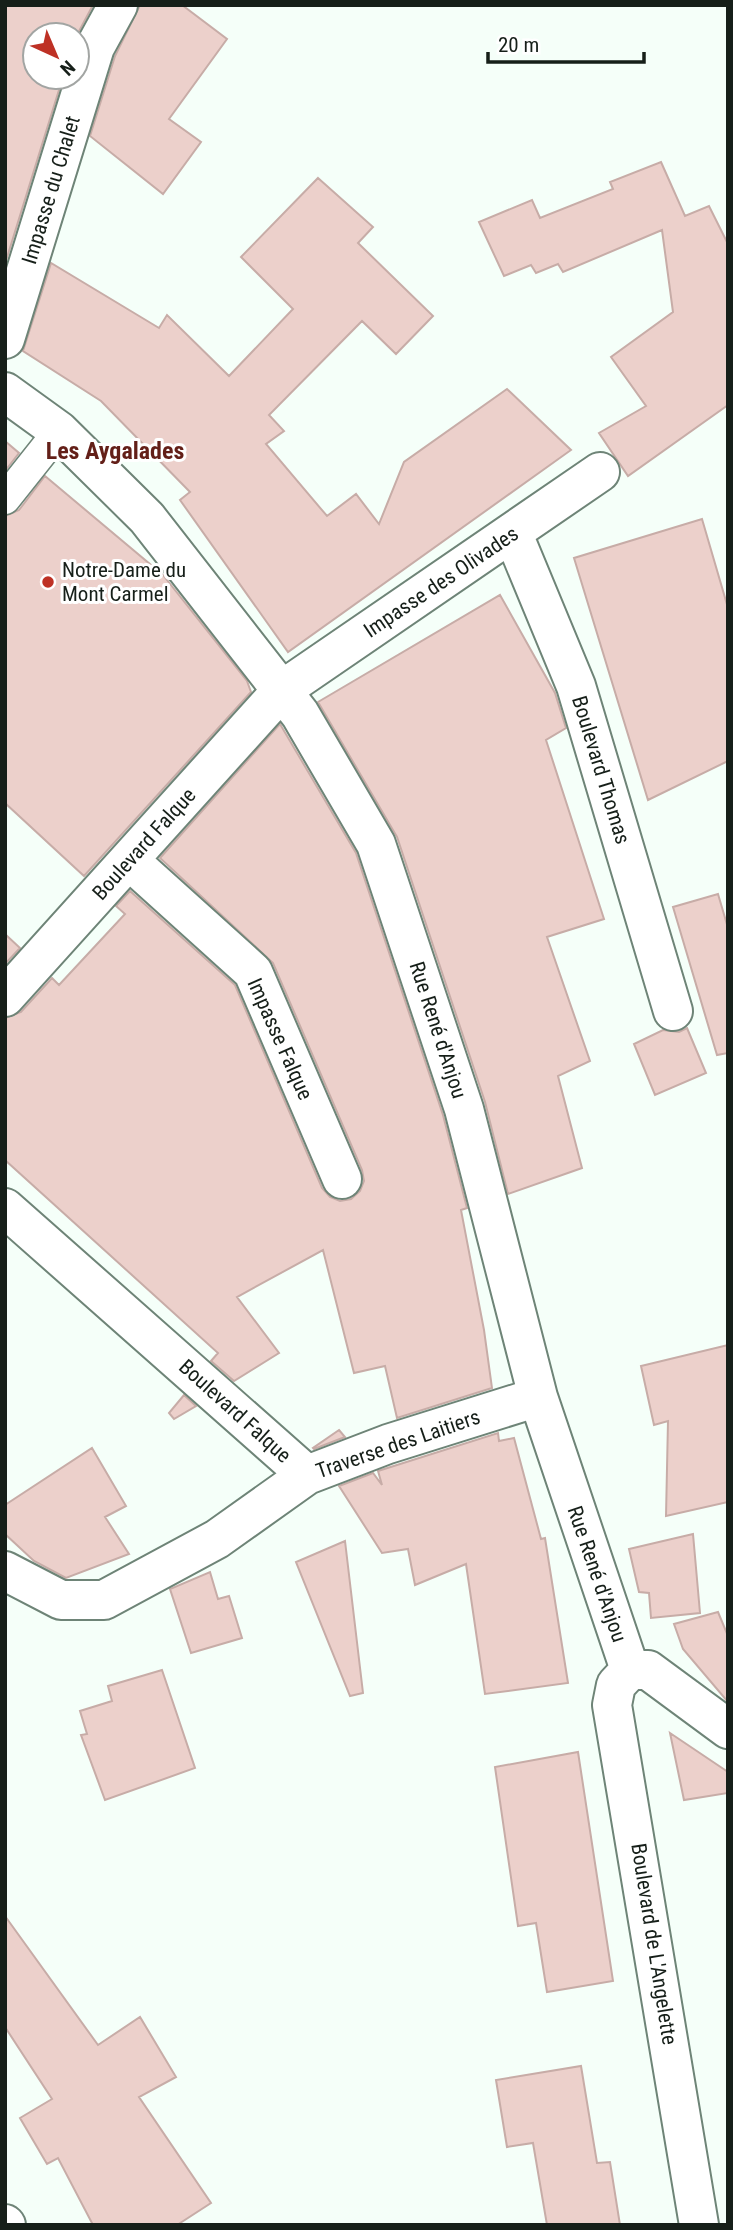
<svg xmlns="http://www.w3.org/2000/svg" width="733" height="2230" font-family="'Roboto Condensed',sans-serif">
<rect width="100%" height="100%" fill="#f5fff9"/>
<!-- building -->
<path fill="#ecd0cb" stroke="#c7aca7" stroke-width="2" d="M5,5h88l-16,30h-42v42h28l-58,187z
M140,5h42l45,34 -58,80 32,23 -38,52 -73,-58 25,-80z
M661,162l24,54 24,-10 19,38v161l-100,71 -29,-43 47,-27 -35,-49 62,-45 -11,-82 -99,42 -5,-8 -22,9 -5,-8 -27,11 -25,-54 53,-22 8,18 73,-29 -3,-7z
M318,178l55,49 -15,16 75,73 -37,38 -34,-33 -93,94 15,16 -18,13 61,72 29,-22 23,30 25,-62 103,-73 64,61 -283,202 -108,-152 10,-8 -89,-91 -78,-50 28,-88 108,65 8,-13 62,61 64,-67 -52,-52z
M5,441l14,12 -14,18z
M45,476l118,99 84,106 4,11 -167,184 -79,-73v-287l14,-6z
M702,519l26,89v153l-80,39 -74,-242z
M500,595l55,98 11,35 -20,12 58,179 -57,18 43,124 -32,15 24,92 -74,26 -23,-92 -88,-265 -79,-135z
M280,724l76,129 87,262 24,93 -6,2 23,120 8,58 -95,30 -12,-52 -31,7 -31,-123 -86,47 42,56 -45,28 -23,-20 7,-8 -213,-193v-142l16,-6 31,-34 7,7 66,-71 -9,-8 14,-15 105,94 87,203 8,9 10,4 11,-2 9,-8 4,-10 -2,-11 -89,-207 -113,-105z
M718,894l10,34v125l-11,2 -44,-148z
M5,934l15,14 -15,16z
M687,1028l19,45 -51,22 -21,-51 29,-14 16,2z
M728,1345v157l-62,14 2,-95 -14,4 -13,-59z
M184,1395l12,11 -22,13 -5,-6z
M339,1430l6,7 -31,12 -1,-1z
M498,1433l1,8 15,-3 27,101 4,-1 23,145 -83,11 -19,-130 -51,21 -7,-36 -26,4 -43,-67 34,-13 9,12 -4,-14z
M92,1448l34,58 -21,11 24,37 -63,24 -32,-17 -29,-27v-29z
M693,1534l7,79 -49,5 -2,-25 -10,-1 -10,-43z
M345,1541l18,152 -13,3 -54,-134z
M210,1572l8,27 11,-3 13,42 -51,15 -21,-64z
M718,1612l10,24v66l-45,-53 -9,-25z
M162,1670l33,98 -90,32 -24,-65 6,-1 -7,-23 32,-10 -4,-15z
M670,1733l58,39v21l-44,7z
M578,1752l35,229 -66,11 -11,-69 -18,3 -23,-159z
M5,1916l93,129 42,-28 36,60 -37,20 72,106 -34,22h-84l-35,-67 -11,6 -27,-46 32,-19 -47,-72z
M581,2066l16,97 13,-1 10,63h-73l-14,-82 -26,4 -11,-67z"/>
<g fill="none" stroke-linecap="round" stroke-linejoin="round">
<defs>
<path id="lane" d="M5,499l54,-68"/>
<path id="street" d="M5,339l90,-292 23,-42
M5,392l54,39 88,87 153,196 76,130 88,265 74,288 92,273
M513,534l63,152 97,325
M130,861l123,111 89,207
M5,997l277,-307 318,-218
M5,1208l302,267
M5,1571l56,29h43l113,-61 90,-64 81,-31 150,-47
M630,1670l-14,15 -4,20 87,520
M630,1670h18l80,59
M5,2224l1,1"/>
</defs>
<!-- lane casing -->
<use href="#lane" stroke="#6e8477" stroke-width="33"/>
<!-- street casing -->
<use href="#street" stroke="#6e8477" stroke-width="42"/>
<!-- lane -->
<use href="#lane" stroke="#fff" stroke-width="30"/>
<!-- street -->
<use href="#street" stroke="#fff" stroke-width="38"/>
</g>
<!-- markers -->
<circle fill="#be3125" stroke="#fff" stroke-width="2.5" cx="48" cy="582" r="7"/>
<g text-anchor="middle" stroke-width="6" stroke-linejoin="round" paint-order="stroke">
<!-- street labels -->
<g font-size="21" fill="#161f19" stroke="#fff">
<text transform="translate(51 190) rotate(-73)" y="7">Impasse du Chalet</text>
<text transform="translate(441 582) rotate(-34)" y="7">Impasse des Olivades</text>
<text transform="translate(601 770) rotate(73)" y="7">Boulevard Thomas</text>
<text transform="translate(144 844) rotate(-48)" y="7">Boulevard Falque</text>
<text transform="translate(438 1030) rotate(72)" y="7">Rue René d'Anjou</text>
<text transform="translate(280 1039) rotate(66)" y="7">Impasse Falque</text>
<text transform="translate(235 1411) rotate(42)" y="7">Boulevard Falque</text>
<text transform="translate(398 1444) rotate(-19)" y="7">Traverse des Laitiers</text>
<text transform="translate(597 1574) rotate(71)" y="7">Rue René d'Anjou</text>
<text transform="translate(654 1944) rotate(81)" y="7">Boulevard de L'Angelette</text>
</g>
<!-- poi labels -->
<g font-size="21" fill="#161f19" stroke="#fff" text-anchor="start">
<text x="62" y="577">Notre-Dame du<tspan x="62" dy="24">Mont Carmel</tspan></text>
</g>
<!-- quarter labels -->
<g font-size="24" font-weight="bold" fill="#631f18" stroke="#fff">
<text x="115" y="459">Les Aygalades</text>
</g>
</g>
<!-- border -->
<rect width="733" height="2230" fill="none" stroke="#161f19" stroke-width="14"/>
<!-- north arrow -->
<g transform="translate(56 56) rotate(136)"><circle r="33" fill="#ffffff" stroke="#a2a5a3" stroke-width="2"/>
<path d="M0-5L12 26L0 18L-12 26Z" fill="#be3125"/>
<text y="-10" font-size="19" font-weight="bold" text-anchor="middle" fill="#161f19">N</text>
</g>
<!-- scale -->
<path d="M488 52v10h156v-10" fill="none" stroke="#161f19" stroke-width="3.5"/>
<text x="498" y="52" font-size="21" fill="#161f19" stroke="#ffffff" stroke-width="5" paint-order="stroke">20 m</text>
</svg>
